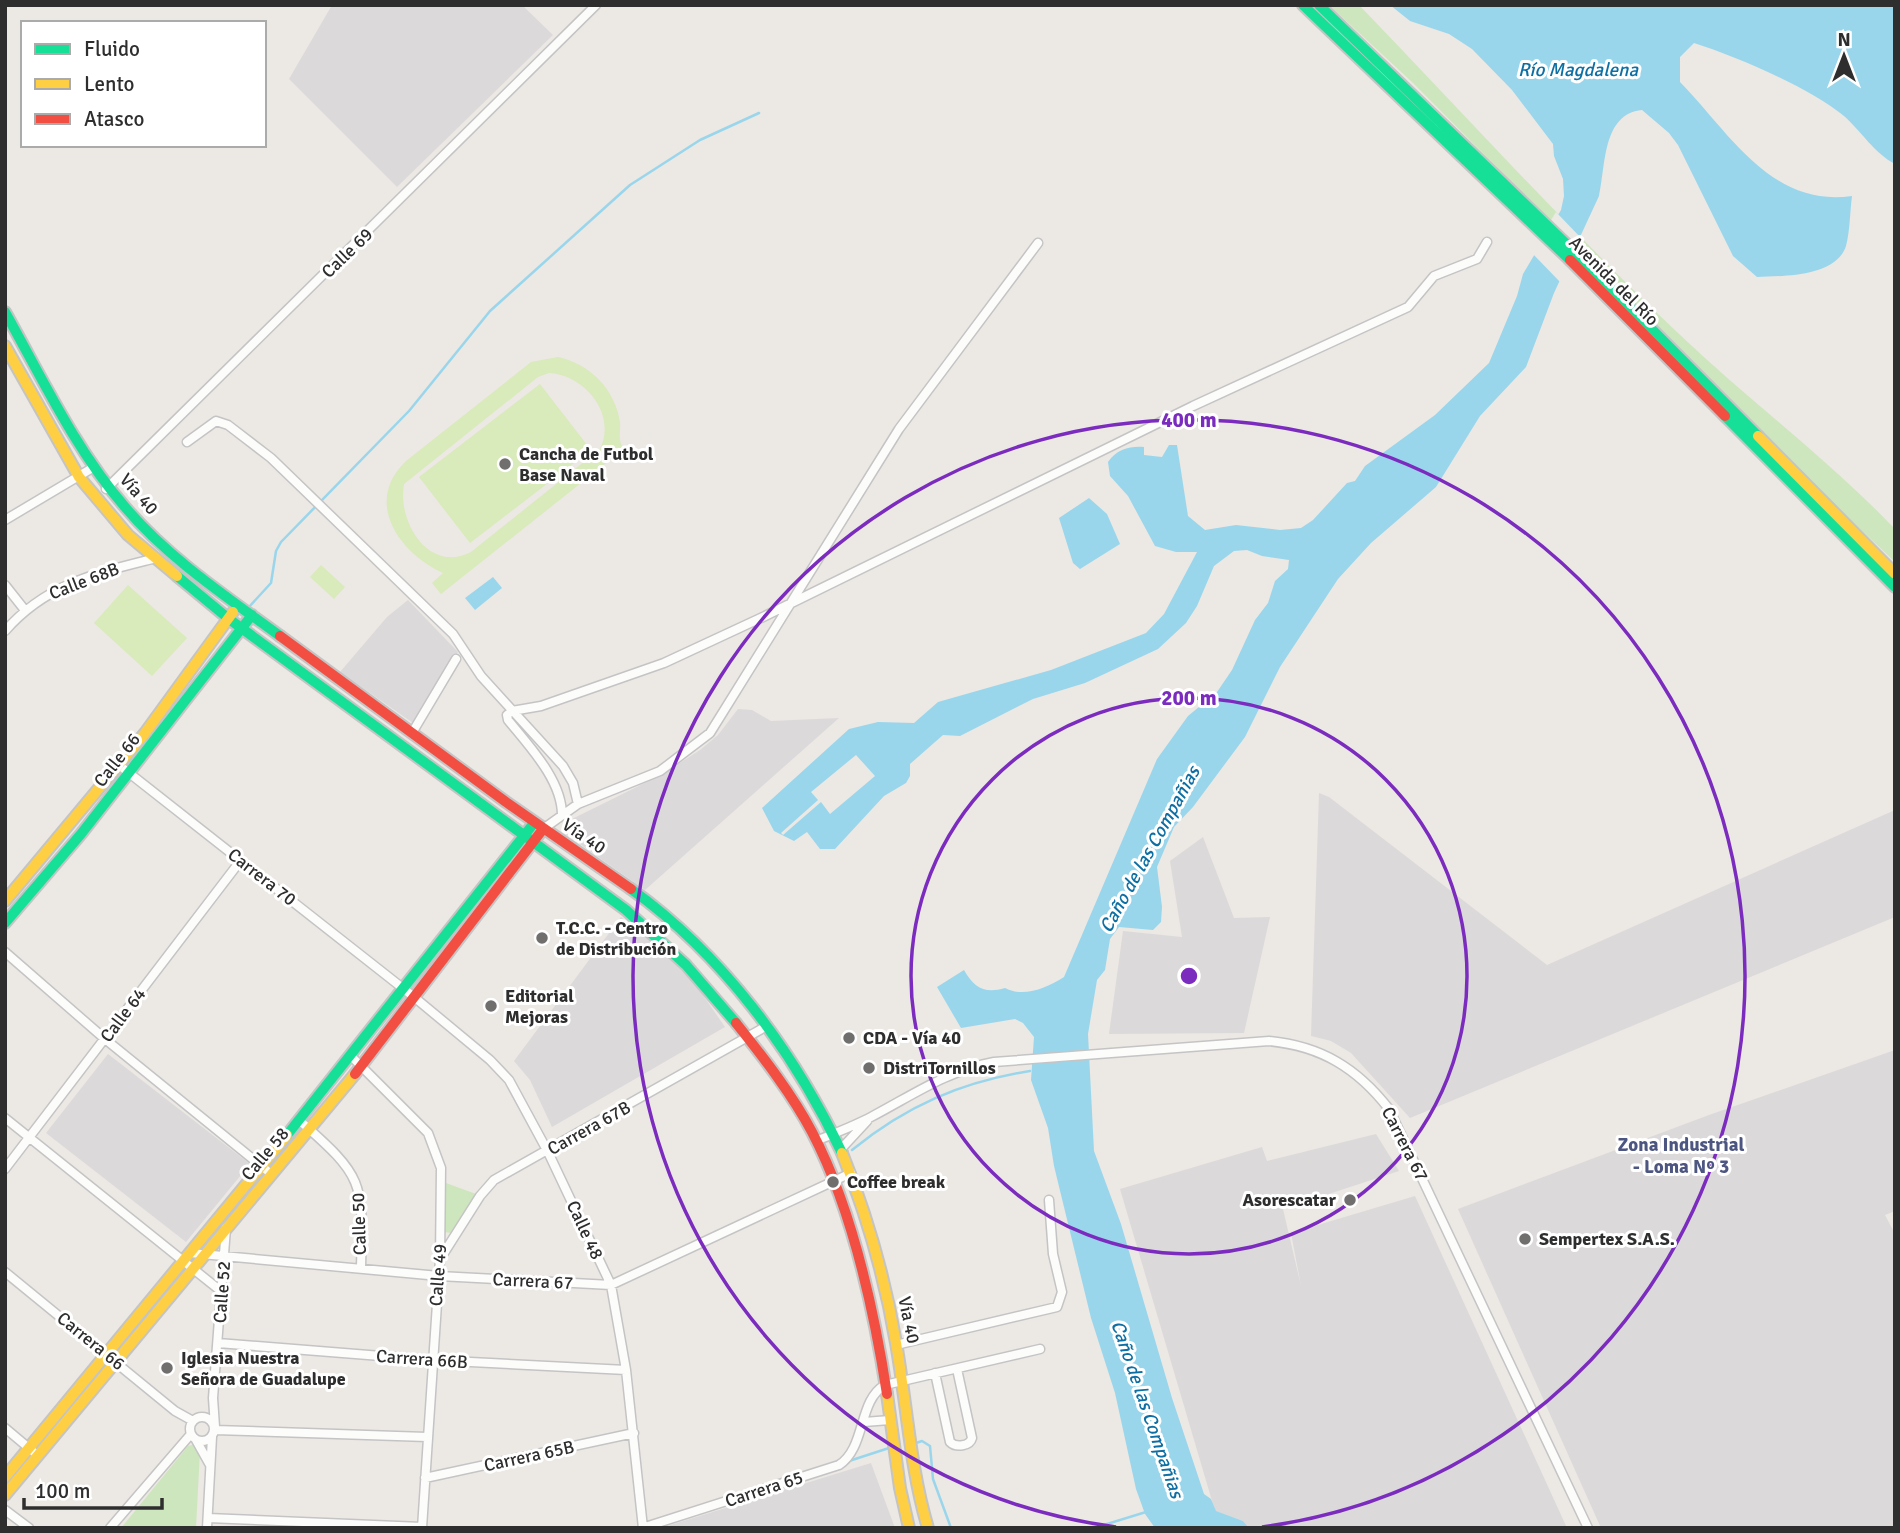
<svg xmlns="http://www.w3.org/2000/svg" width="1900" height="1533" font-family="Signika,sans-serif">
<rect width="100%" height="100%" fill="#ece8e4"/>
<!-- industrial -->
<path fill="#dcd9db" d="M332,5h190l31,30 -156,152 -108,-108z
M408,600l50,52 -45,71 -73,-51 47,-55z
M738,709l14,1 19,11 68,-3 -194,172 -81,-57 6,-13 91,-45 39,-25 18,-15z
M1319,793l10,4 218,168 348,-155v107l-485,201 -59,-65 -20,-12 -20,-5z
M1203,837l31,81 36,-1 -26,116 -135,1 14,-103 59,6 -12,-76z
M621,917l35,28 40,40 29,42 -173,100 -22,-47 -16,-19z
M1895,1050v161l-10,4 10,19v294h-294l-143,-319 251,-94z
M108,1054l142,110 -64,78 -140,-109z
M1376,1134l23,37 -116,38 18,77 -10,-53 124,-37 152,332h-318l-6,-7 -28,-10 -95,-322 142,-42 5,14z
M871,1463l24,65h-234z"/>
<!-- green -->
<path fill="#cee6be" d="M1329,5h30c106,110 208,223 319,328 70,67 150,126 217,196v33l-96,-91 -386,-388z
M446,1183l30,11 -25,39 -7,-1z
M195,1444l5,8 -4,76h-75l67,-82z"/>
<!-- pitch -->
<path fill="#d9eabb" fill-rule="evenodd" d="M558,357c32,7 57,32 62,65 1,11 -3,18 4,27l-183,145 -9,-11 11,-10c-44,-20 -80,-71 -37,-112l125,-99zM549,373c36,2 68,41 51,76l-129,103c-42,22 -74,-30 -67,-68l134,-107z
M540,384l51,66 -121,93 -51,-66z
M321,565l24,22 -11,12 -24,-22z
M128,585l59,53 -35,38 -58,-53z"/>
<!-- water -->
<path fill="#99d6ec" d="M1390,5h505v159c-21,-11 -33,-32 -51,-48 -33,-28 -109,-60 -150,-73l-14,14v25c49,50 91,126 172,114 -2,15 -2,35 -6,50 -10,31 -63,30 -89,31l-24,-21 -55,-111 -9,-12 -27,-23c-40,4 -36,56 -43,86l-45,97 -28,74 -46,49 -44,71 -65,56 -33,36 -58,88 -35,70 -52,70 -19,20 -17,40 5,40 -1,15 -8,8 -34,-3 -9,12 -5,31 -8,10 -9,54 6,117 27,73 51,174 32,96 7,5 5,12 27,10 6,7h-94l-10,-14 -9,-25 -21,-96 -24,-75 -37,-152 -6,-38 -17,-48 3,-43 -11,-14 -8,-4 -54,9 -24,-41 27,-17c10,18 21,24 41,18 19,10 41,0 59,-11l93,-218 31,-43 29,-24 15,-22 23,-50 13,-17 7,-22 13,-12 1,-9 -27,-4 -15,-6 -13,1 -20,15 -17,40 -11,17 -28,26 -73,34 -52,16 -73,37 -17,-1 -33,29v12l-4,7 -22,13 -49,53h-15l-13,-17 -13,9 -20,-10 -12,-23 87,-79 29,-7 36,1 24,-21 113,-32 95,-37 18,-19 33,-62h-21l-21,-6 -27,-50 -18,-20 -2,-14c9,-13 22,-16 36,-15v8l18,2 7,-12h8l11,71 17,14 31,-5 44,5 21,-2 12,-8 34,-37 8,-2 10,-15 70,-51 54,-52 28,-67 6,-22 38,-64 3,-14 -1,-17 -9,-23 -1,-12 -41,-54 -40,-41 -23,-15 -39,-13z
M1089,498l18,16 13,30 -40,25 -7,-6 -14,-45z
M493,577l9,11 -27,22 -10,-12z"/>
<!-- pier -->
<path fill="#ece8e4" d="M1556,212l27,28 -21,44 -31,-32z
M856,755l19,21 -45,38 -9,-12 -38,33 -2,-2 37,-33 -7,-8z"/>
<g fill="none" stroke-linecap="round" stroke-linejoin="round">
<!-- stream -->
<path stroke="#99d6ec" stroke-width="2.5" d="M248,608l23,-25 5,-32 5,-9 128,-131 81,-100 140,-126 70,-45 59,-27
M852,1150c54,-44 109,-68 178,-79
M916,1443l6,-2 8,5 3,33 18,49
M849,1461l40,-13
M1094,1528l52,-16"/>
<defs>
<path id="street" d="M187,442l29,-21 12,4 43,33 182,176 28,42 82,90 10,17 5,21 -35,25
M106,489l490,-484
M5,520l89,-53
M5,585l19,24
M5,631c42,-48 92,-58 151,-73
M512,711l29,-5 123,-43 99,-46 430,-211 215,-99 26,-31 43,-17 10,-17
M512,711l-5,4 1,5c21,26 54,60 54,95
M412,733l44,-74
M119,765l295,232 76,63 19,20 39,72 63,133 15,85 17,158
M578,804l82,-33 50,-38 189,-304 139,-186
M5,952l100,87 165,134
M352,1057l76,76 13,35 -1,91 -18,269
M5,1118l217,174
M300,1121c65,57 63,61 61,147
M816,1141c19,-8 38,-15 55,-24 42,-22 75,-46 123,-55l275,-21c52,5 88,27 120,68l199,419
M841,1149l26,-28
M5,1169l236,-309
M190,1253l249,23 172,9 240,-112
M442,1256l38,-60 14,-16 271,-153
M5,1272l170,139 18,10
M218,1343l213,17 195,10
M896,1345l161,-38 5,-15 -9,-38 -4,-54
M935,1373l15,69c6,6 20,4 22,-4l-15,-69
M190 1429a12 12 0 1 1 24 0a12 12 0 1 1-24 0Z
M864,1422l26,-2
M215,1427l-2,-29 13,-170
M5,1428l31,26
M215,1430l212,7
M196,1440l14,25
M425,1478l209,-45
M5,1510l24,18
M208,1518l214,9
M110,1528l81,-94
M207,1528l5,-91
M642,1528l197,-63c27,-17 19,-65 46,-80l155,-36"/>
<path id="fast" d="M1303,5l267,255
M1319,5l270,261 169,170
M5,312c37,66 70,137 120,195 43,51 102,90 155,129
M1725,416l170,171
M177,576l52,43 397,291 60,55 50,58
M631,889c92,66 163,163 211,264
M5,923l76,-89 171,-219
M287,1135l247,-312"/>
<path id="slow" d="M5,346l74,131 49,58 49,41
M1758,436l137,138
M5,901l140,-168 88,-121
M842,1153c25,62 43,125 54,190 11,62 14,125 32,185
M887,1394l13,94 9,40
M5,1477l282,-342
M5,1495l350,-421"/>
<path id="jam" d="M1570,260l155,156
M280,636l226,166 125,87
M736,1023c27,34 56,71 76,109 40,76 62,178 75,262
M355,1074l188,-245"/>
</defs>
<!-- street casing -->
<use href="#street" stroke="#c5c4c5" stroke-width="11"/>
<!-- fast casing -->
<use href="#fast" stroke="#c5c4c5" stroke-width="14"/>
<!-- slow casing -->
<use href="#slow" stroke="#c5c4c5" stroke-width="14"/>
<!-- jam casing -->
<use href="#jam" stroke="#c5c4c5" stroke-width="14"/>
<!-- street -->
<use href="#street" stroke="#fcfcfb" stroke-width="8"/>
<!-- fast -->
<use href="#fast" stroke="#16e098" stroke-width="10"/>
<!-- slow -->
<use href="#slow" stroke="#ffcf43" stroke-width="10"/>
<!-- jam -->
<use href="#jam" stroke="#f24e42" stroke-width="10"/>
</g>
<!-- distance rings -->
<g fill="none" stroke="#7b2cbf" stroke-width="3.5">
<circle cx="1189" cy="976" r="278"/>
<path d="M1116 1527A556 556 0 1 1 1262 1527"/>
</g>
<!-- markers -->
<g fill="#706f6e" stroke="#fff" stroke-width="2.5">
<circle cx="505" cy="464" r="7"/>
<circle cx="542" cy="938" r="7"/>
<circle cx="491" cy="1006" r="7"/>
<circle cx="849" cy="1038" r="7"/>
<circle cx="869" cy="1068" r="7"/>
<circle cx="833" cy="1182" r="7"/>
<circle cx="1350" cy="1200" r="7"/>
<circle cx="1525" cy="1239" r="7"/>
<circle cx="167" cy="1368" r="7"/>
</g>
<g text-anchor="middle" stroke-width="6" stroke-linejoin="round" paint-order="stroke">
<!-- street labels -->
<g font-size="18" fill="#2e2e2e" stroke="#fff">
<text transform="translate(347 253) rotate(-44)" y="6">Calle 69</text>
<text transform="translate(1614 281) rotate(45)" y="6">Avenida del Río</text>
<text transform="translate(139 494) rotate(49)" y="6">Vía 40</text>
<text transform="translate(84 581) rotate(-21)" y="6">Calle 68B</text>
<text transform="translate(117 760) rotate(-52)" y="6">Calle 66</text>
<text transform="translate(584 836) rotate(34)" y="6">Vía 40</text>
<text transform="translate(262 877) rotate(38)" y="6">Carrera 70</text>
<text transform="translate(123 1015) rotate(-53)" y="6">Calle 64</text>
<text transform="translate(589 1128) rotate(-29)" y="6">Carrera 67B</text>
<text transform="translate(1405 1144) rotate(63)" y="6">Carrera 67</text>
<text transform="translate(265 1154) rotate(-50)" y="6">Calle 58</text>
<text transform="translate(359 1224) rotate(-92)" y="6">Calle 50</text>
<text transform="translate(585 1230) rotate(65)" y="6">Calle 48</text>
<text transform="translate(438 1275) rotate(-86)" y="6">Calle 49</text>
<text transform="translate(533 1281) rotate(3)" y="6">Carrera 67</text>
<text transform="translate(222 1292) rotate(-86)" y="6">Calle 52</text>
<text transform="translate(909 1320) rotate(78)" y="6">Vía 40</text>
<text transform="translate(91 1341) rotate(39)" y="6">Carrera 66</text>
<text transform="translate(422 1359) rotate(4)" y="6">Carrera 66B</text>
<text transform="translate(529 1456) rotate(-12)" y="6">Carrera 65B</text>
<text transform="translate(764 1489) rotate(-18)" y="6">Carrera 65</text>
</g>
<!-- poi labels -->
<g font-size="18" font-weight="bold" fill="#2e2e2e" stroke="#fff" text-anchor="start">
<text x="519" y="460">Cancha de Futbol<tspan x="519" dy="21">Base Naval</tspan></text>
<text x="556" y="934">T.C.C. - Centro<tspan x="556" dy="21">de Distribución</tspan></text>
<text x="505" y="1002">Editorial<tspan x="505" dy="21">Mejoras</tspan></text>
<text x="863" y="1044">CDA - Vía 40</text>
<text x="883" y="1074">DistriTornillos</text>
<text x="847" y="1188">Coffee break</text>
<text x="1336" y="1206" text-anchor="end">Asorescatar</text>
<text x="1539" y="1245">Sempertex S.A.S.</text>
<text x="181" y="1364">Iglesia Nuestra<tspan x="181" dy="21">Señora de Guadalupe</tspan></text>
</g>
<!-- water labels -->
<g font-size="19" font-style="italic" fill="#0d6fa3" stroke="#fff">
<text x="1578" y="76">Río Magdalena</text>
<text transform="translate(1149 849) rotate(-61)" y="7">Caño de las Compañias</text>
<text transform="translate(1148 1409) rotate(71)" y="7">Caño de las Compañias</text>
</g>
<!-- neighbourhood labels -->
<g font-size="19" font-weight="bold" fill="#4d5680" stroke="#fff">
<text x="1681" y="1151">Zona Industrial<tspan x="1681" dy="22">- Loma Nº 3</tspan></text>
</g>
</g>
<circle cx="1189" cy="976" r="10" fill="#7b2cbf" stroke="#fff" stroke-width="3.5"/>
<g font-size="21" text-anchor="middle" font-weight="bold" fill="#7b2cbf" stroke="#fff" stroke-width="6" stroke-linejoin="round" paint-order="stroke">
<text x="1189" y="427">400 m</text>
<text x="1189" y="705">200 m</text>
</g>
<!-- border -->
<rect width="1900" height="1533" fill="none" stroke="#2e2e2e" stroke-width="14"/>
<!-- legend -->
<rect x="21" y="21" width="245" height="126" fill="#ffffff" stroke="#ababab" stroke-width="2"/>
<rect x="35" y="44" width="35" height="10" fill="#16e098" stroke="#ababab" stroke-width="2"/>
<text x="84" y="56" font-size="21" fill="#2e2e2e">Fluido</text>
<rect x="35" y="79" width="35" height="10" fill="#ffcf43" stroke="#ababab" stroke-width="2"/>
<text x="84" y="91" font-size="21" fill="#2e2e2e">Lento</text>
<rect x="35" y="114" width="35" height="10" fill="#f24e42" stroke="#ababab" stroke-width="2"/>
<text x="84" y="126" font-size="21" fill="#2e2e2e">Atasco</text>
<!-- north arrow -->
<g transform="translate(1844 56)" stroke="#ffffff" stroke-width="5" paint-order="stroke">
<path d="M0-5L12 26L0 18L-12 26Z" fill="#2e2e2e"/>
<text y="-10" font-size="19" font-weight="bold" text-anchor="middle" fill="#2e2e2e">N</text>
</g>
<!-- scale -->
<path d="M24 1498v10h138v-10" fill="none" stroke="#2e2e2e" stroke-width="3.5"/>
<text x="35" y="1498" font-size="21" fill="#2e2e2e" stroke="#ffffff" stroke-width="5" paint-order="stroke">100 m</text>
</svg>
